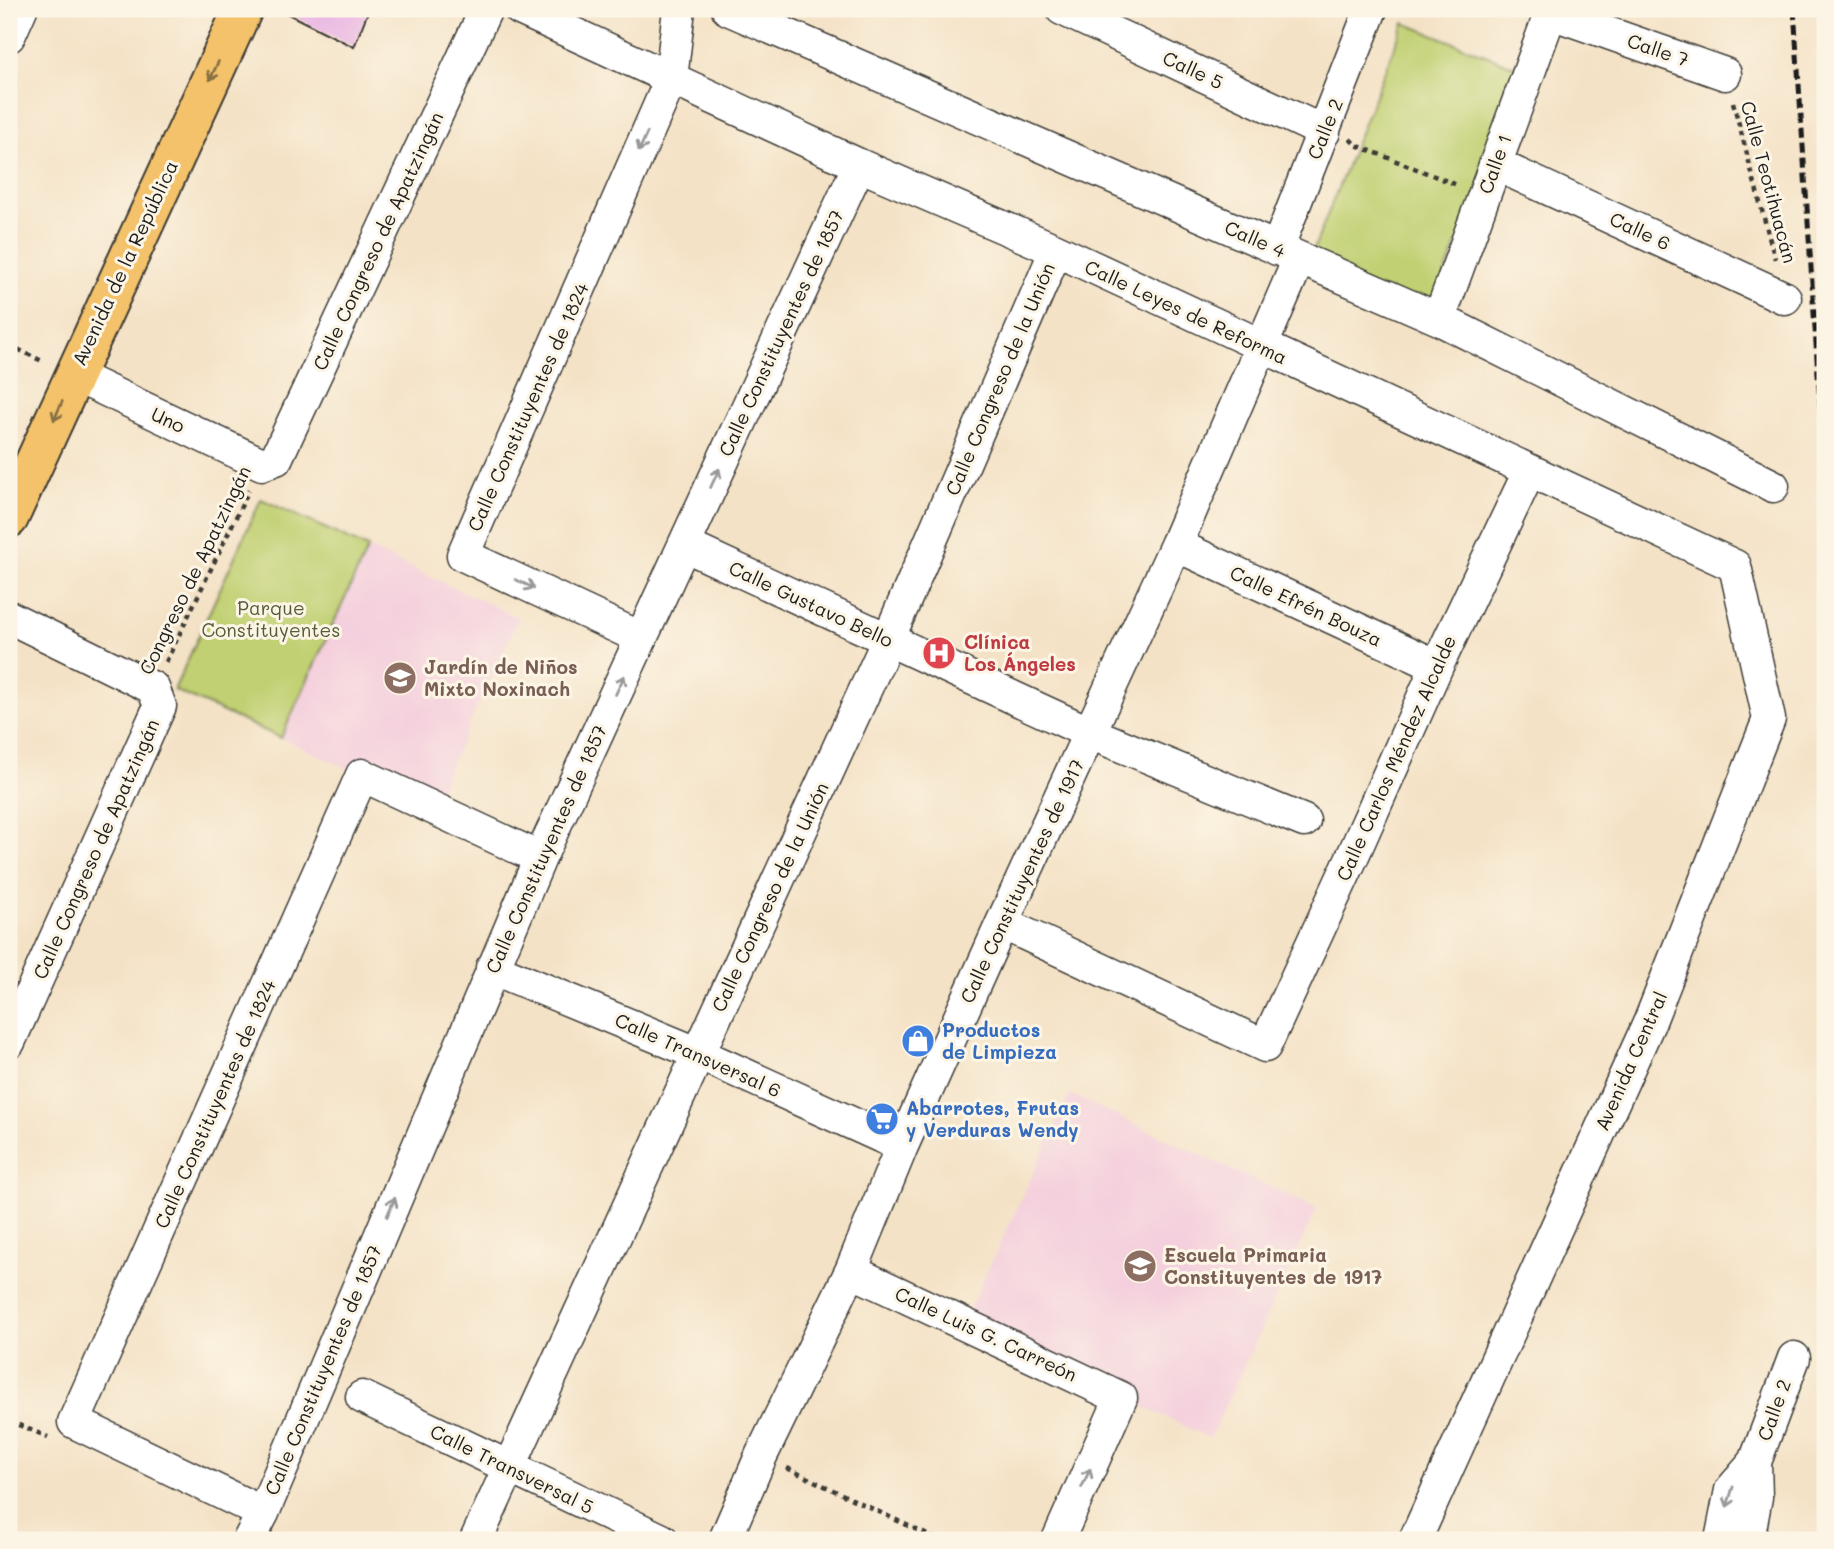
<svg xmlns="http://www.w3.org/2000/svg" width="1834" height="1549" font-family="Mali,sans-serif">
<rect width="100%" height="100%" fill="#fcf5e5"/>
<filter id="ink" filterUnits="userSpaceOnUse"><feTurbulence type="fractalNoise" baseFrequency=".0143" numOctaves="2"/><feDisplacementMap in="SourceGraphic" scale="14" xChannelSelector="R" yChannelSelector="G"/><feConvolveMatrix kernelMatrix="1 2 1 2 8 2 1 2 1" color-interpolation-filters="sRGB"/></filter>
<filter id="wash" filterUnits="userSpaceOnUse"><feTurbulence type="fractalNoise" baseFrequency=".00686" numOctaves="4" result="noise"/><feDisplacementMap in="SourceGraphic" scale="28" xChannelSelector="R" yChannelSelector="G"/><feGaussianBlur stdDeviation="1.57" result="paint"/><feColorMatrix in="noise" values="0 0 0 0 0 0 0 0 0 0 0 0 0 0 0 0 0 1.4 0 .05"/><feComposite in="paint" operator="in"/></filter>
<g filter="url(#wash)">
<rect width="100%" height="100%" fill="#f4e2c6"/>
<!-- built -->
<path fill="#f4cfdd" d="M368,548l151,70 -88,188 -150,-68z
M1070,1094l247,115 -107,229 -247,-115z"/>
<!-- green -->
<path fill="#c1d072" stroke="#6e7647" stroke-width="2" d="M1404,23l122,48 -97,243 -122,-48z
M261,499l107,49 -87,190 -107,-48z"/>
<g id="blocks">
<!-- building -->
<path fill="#e6abe2" d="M278,9h91l-15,38z"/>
</g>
</g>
<g filter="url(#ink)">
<use href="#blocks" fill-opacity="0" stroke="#3c3a36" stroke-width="2"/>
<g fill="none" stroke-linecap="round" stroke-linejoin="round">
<defs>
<path id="minor" d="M520,9l339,156 197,85 679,316 34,153 -119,302 -235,519
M728,9l711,310 334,167
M1062,9l262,123
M1551,13l174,61
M9,36l12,-27
M1495,164l290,134
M1277,249l94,-240
M1439,319l113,-310
M74,375l188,89 14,-5 210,-450
M684,545l406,188 214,88
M1176,545l261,121
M9,617l144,71 7,18 -151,336
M641,638l-178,-83 208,-476 8,-70
M1002,923l263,123 89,-193 83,-187 92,-194
M492,968l207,86 203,92
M851,1271l270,127 -63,142
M362,1397l300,143
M263,1513l-189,-91 288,-647 178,83
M249,1540l14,-27 277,-655 319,-693
M476,1540l412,-900 168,-390
M725,1540l36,-84 90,-185 51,-125 100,-223 174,-378 123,-286
M1721,1540l10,-50 24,-28 39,-104
M1748,1540l8,-43 -1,-35"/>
<path id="major" d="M9,518l234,-509"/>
</defs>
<!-- minor casing -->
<use href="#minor" stroke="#3c3a36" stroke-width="35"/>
<!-- major casing -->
<use href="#major" stroke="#3c3a36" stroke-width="42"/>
<!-- path -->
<path stroke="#3c3a36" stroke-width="4.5" stroke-dasharray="5 5" stroke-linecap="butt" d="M1733,102l42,157
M1350,139l6,6 101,40
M9,345l35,17
M166,662l83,-172
M9,1421l39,16
M787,1468l151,72"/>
<!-- minor -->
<use href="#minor" stroke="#fff" stroke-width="32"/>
<!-- major -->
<use href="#major" stroke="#f3c26a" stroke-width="38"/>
<!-- rail -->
<path stroke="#1c1c1c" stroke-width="5" stroke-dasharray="10 5" stroke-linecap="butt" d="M1794,9l31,472"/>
</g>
<!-- one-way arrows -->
<defs><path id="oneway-shaft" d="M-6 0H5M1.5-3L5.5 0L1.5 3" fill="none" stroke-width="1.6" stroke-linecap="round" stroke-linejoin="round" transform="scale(1.75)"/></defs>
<g stroke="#886f43">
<use href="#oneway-shaft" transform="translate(214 71) rotate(115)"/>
<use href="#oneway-shaft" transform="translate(58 411) rotate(114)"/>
</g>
<g stroke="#999">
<use href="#oneway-shaft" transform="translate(643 142) rotate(114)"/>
<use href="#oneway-shaft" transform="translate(715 478) rotate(-65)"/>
<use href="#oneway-shaft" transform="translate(525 584) rotate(25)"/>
<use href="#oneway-shaft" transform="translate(620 685) rotate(-65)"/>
<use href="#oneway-shaft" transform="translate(391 1207) rotate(-67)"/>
<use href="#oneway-shaft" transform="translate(1086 1478) rotate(-65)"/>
<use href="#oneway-shaft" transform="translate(1730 1497) rotate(107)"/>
</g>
</g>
<!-- icons -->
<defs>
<symbol id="hospital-disc" viewBox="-11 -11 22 22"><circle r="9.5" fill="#e0444e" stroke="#fcf5e5"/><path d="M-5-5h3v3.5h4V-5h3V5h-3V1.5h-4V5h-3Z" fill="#fff"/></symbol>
<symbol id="school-disc" viewBox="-11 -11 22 22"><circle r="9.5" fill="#8d6e63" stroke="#fcf5e5"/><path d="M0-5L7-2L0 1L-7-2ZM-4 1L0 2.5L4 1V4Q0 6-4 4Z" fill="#fff"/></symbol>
<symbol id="shop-disc" viewBox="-11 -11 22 22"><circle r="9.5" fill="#3f7fe0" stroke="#fcf5e5"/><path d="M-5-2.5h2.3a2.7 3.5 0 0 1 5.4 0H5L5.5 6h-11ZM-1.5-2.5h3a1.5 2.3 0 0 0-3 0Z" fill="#fff"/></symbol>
<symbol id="supermarket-disc" viewBox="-11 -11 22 22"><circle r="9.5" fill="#3f7fe0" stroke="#fcf5e5"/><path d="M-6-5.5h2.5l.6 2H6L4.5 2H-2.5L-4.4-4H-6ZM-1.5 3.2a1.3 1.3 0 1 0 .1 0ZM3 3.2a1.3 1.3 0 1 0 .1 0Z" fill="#fff"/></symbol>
</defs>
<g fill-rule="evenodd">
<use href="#hospital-disc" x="920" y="634" width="38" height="38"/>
<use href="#school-disc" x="381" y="659" width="38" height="38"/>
<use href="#shop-disc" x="899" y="1022" width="38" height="38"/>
<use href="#supermarket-disc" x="863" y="1100" width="38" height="38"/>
<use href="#school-disc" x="1121" y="1247" width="38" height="38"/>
</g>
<g text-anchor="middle" stroke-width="6" stroke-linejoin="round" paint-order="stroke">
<!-- street labels -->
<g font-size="19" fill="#1c1c1c" stroke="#fcf5e5">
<text transform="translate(1658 50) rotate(19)" y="7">Calle 7</text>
<text transform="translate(1193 70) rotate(25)" y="7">Calle 5</text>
<text transform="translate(1325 129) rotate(-68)" y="7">Calle 2</text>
<text transform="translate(1495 164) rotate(-70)" y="7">Calle 1</text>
<text transform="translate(1769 182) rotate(75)" y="7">Calle Teotihuacán</text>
<text transform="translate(1640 231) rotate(25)" y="7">Calle 6</text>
<text transform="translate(1255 239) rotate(24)" y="7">Calle 4</text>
<text transform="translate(378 241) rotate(-65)" y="7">Calle Congreso de Apatzingán</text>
<text transform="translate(125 263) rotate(-65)" y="7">Avenida de la República</text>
<text transform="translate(1186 312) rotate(25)" y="7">Calle Leyes de Reforma</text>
<text transform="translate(781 333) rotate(-65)" y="7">Calle Constituyentes de 1857</text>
<text transform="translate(1000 379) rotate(-67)" y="7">Calle Congreso de la Unión</text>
<text transform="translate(528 407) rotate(-66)" y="7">Calle Constituyentes de 1824</text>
<text transform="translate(168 420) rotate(25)" y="7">Uno</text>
<text transform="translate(195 570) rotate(-64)" y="7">Congreso de Apatzingán</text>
<text transform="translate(811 604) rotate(25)" y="7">Calle Gustavo Bello</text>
<text transform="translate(1306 606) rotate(25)" y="7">Calle Efrén Bouza</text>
<text transform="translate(1396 758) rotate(-66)" y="7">Calle Carlos Méndez Alcalde</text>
<text transform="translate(96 849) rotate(-66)" y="7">Calle Congreso de Apatzingán</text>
<text transform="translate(546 849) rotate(-66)" y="7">Calle Constituyentes de 1857</text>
<text transform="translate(1022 881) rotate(-65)" y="7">Calle Constituyentes de 1917</text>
<text transform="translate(770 897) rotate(-65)" y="7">Calle Congreso de la Unión</text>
<text transform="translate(698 1055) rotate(24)" y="7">Calle Transversal 6</text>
<text transform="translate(1631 1061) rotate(-66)" y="7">Avenida Central</text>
<text transform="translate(215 1104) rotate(-66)" y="7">Calle Constituyentes de 1824</text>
<text transform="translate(986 1334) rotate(25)" y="7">Calle Luis G. Carreón</text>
<text transform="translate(323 1370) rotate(-67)" y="7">Calle Constituyentes de 1857</text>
<text transform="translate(1774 1410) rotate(-70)" y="7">Calle 2</text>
<text transform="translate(512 1469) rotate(26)" y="7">Calle Transversal 5</text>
</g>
<!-- park labels -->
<g font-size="19" fill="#565b3a" stroke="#fcf5e5">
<text x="271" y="615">Parque<tspan x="271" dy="22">Constituyentes</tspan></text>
</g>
<!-- health labels -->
<g font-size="19" font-weight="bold" fill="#be3a42" stroke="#fcf5e5" text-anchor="start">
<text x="964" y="649">Clínica<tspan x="964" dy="22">Los Ángeles</tspan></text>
</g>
<!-- education labels -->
<g font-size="19" font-weight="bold" fill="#785e54" stroke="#fcf5e5" text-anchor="start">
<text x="424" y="674">Jardín de Niños<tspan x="424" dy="22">Mixto Noxinach</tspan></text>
<text x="1164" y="1262">Escuela Primaria<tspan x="1164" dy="22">Constituyentes de 1917</tspan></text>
</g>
<!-- shop labels -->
<g font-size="19" font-weight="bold" fill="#366cbe" stroke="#fcf5e5" text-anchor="start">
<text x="942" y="1037">Productos<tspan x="942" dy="22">de Limpieza</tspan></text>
<text x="906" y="1115">Abarrotes, Frutas<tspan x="906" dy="22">y Verduras Wendy</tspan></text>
</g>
</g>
<!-- margin -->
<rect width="1834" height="1549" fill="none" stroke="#fcf5e5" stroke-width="35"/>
</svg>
